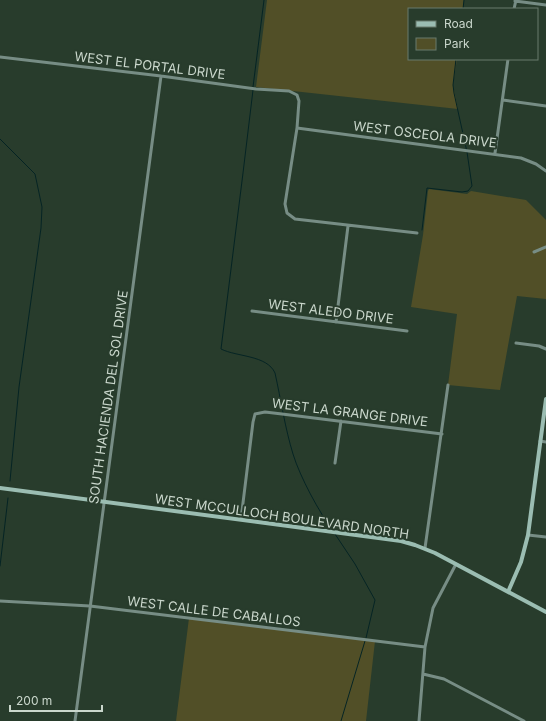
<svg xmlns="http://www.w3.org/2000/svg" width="546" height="721" font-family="Inter,sans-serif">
<rect width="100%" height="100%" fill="#283c2c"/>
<!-- green -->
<path fill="#514f27" d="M267,0h197l-1,9h-54v50h48l-4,26 5,24 -202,-22z
M429,189l38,5 4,-3 55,9 20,20v79l-29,-3 -17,94 -52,-5 9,-71 -46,-7 12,-72 5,-44z
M189,618l186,23 -9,80h-190z"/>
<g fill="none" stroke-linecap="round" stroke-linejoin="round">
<!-- stream -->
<path stroke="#052424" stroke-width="1" d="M463,9l1,-9
M253,87l11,-87
M253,90l-10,83 -22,176c16,8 46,6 54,24 6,27 10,55 18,81 7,23 26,58 40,77
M0,139l35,35 7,33 -1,21 -22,159 -9,94
M422,230l5,-42 35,4 6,-1 4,-5 -5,-34 -13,-59 -1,-8 3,-26
M335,534l20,30 20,36 -9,38
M0,566l8,-68
M341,721l24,-80"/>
<!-- street -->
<path stroke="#778d85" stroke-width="3" d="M515,1l31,4
M514,9l2,-9
M0,57l161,19 95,13 33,2 8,4 2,6 -2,27 -12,76 2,9 8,6 122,14
M503,100l43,6
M297,128l224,30 15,6 10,7
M495,153l13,-94
M534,252l12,-5
M252,311l155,20
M336,322l12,-96
M516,343l23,3 7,3
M540,441l6,1
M335,463l6,-42
M241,519l12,-97 2,-8 10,-2 17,2 160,20
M528,535l18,2
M425,548l23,-163
M0,601l90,5 335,41
M423,674l21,5 80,42
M75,721l86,-645
M419,721l6,-74 8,-39 23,-44"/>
<!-- secondary -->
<path stroke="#9bbdb2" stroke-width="4" d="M0,488l401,53 14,4 20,8 111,59
M508,592l13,-30 7,-27 18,-136"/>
</g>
<g text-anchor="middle" stroke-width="4" stroke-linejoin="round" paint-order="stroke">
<!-- street labels -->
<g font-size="13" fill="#cad7cc" stroke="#283c2c">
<text transform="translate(150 65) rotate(7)" y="5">WEST EL PORTAL DRIVE</text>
<text transform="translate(425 134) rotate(7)" y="5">WEST OSCEOLA DRIVE</text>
<text transform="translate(331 311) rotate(7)" y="5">WEST ALEDO DRIVE</text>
<text transform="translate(108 397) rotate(-82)" y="5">SOUTH HACIENDA DEL SOL DRIVE</text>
<text transform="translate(350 412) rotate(7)" y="5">WEST LA GRANGE DRIVE</text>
<text transform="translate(282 516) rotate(8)" y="5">WEST MCCULLOCH BOULEVARD NORTH</text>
<text transform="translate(214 611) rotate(7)" y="5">WEST CALLE DE CABALLOS</text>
</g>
</g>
<!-- legend -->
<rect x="408" y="8" width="130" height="52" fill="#283c2c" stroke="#697a6c"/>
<rect x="416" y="21" width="20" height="6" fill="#9bbdb2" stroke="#697a6c"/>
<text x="444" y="28" font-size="12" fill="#cad7cc">Road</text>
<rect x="416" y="38" width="20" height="12" fill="#514f27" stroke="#697a6c"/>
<text x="444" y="48" font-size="12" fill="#cad7cc">Park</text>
<!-- scale -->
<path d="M10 705v6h92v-6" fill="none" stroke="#cad7cc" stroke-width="2"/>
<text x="16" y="705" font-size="12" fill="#cad7cc" stroke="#283c2c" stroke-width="3" paint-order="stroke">200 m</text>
</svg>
